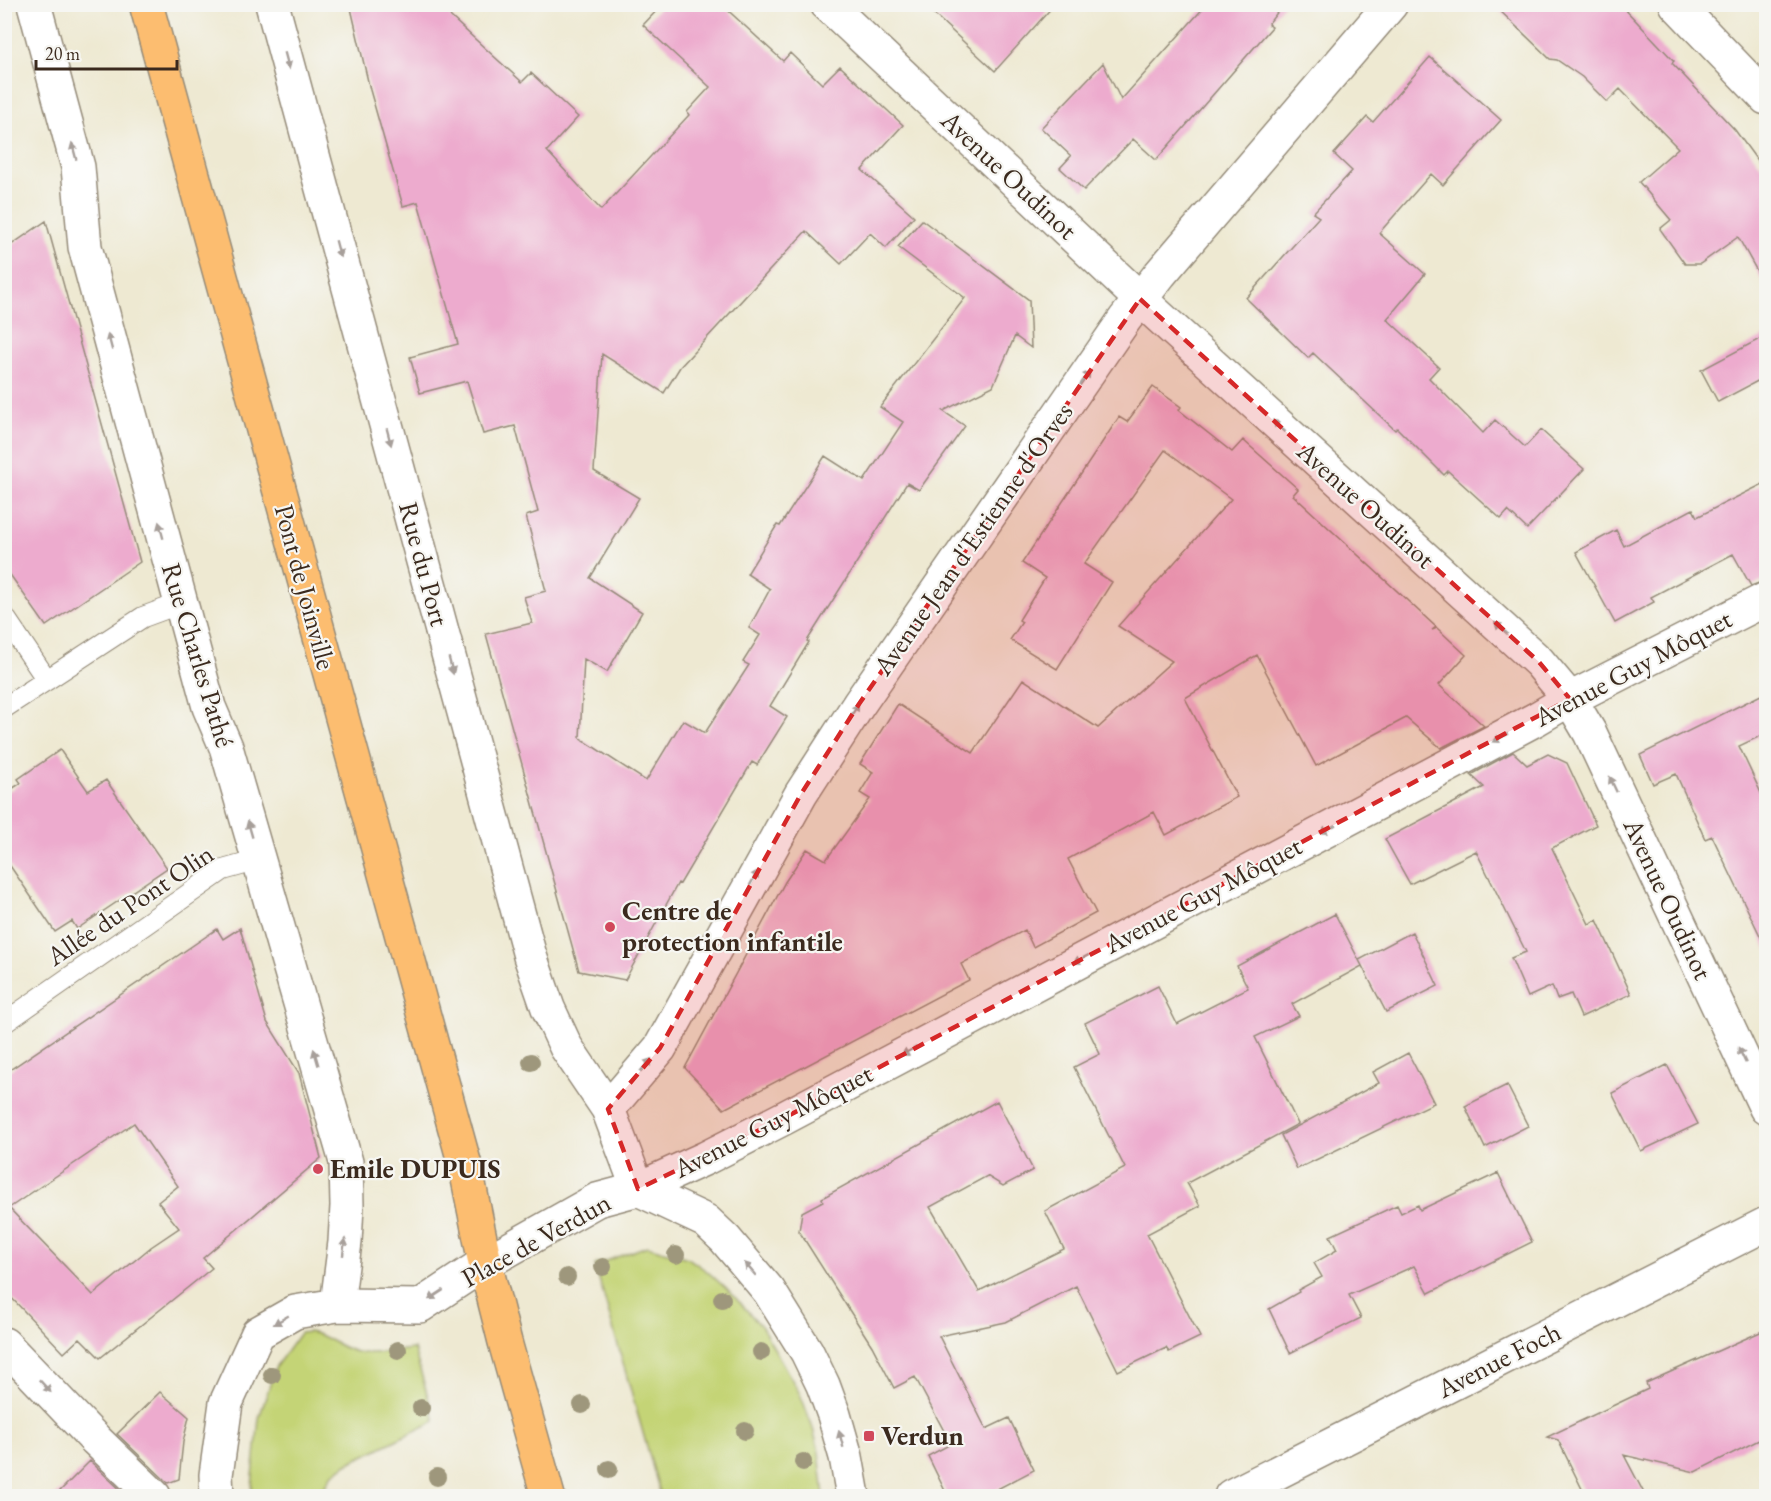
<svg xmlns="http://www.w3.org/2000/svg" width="1771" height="1501" font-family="'EB Garamond',serif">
<rect width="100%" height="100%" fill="#f6f6f2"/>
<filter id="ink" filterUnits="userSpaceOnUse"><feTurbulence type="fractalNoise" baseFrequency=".0167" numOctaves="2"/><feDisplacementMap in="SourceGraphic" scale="12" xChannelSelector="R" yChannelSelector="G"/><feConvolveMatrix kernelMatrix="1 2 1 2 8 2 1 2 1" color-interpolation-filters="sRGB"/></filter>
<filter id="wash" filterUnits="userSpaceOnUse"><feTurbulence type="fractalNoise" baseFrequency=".008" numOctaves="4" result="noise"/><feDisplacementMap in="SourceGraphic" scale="24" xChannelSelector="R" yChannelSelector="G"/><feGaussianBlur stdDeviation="1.35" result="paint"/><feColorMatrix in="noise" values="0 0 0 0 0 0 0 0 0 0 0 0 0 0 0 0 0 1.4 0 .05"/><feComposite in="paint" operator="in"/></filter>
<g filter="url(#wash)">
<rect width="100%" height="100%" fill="#eee9d2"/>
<!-- green -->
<path fill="#c4d476" stroke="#807f4a" stroke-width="1.5" d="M647,1246l41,12 20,14 24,22 30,33 38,67 12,31 7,27 5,44h-163l-66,-231z
M309,1332c19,3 33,19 53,21 16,1 35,-3 52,-4l21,72 -88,43 -15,11 -8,13 -2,8h-71l8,-78 17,-52 24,-33z"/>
<g id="blocks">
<!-- building -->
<path fill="#edabce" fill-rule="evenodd" d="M350,4h94l7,13 71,65 9,-9 47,44 -31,34 54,59 88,-95 -2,-3 23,-25 -67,-62 20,-21h58l62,57 7,-8 32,31 18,-18 63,59 -41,45 52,46 -28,32 -16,-15 -29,31 -35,-33 -126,136 -16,26 -62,-39 -8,117 45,27 -49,80 52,34 -35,60 -23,-13 -4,79 66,43 37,-61 22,13 44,-68 -6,-3 17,-27 -11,-7 21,-39 -23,-15 30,-49 3,1 45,-70 39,25 39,-59 -23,-15 85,-109 -67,-51 24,-27 107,80 2,48 -16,-12 -22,50 -50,25 22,15 -46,64 -12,-7 -100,158 2,1 -39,64 17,11 -30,48 -5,-3 -72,122 -2,-1 -53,97 -46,-9 -93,-337 46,-11 -8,-26 22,-6 -20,-75 12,-4 -23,-86 -32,8 -16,-53 -47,12 -10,-36 48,-13 -40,-142 -15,4 -33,-116z
M923,4h132l-60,67z
M1207,4h77l-16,20 4,3 -116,133 -23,-21 -49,51 -24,-22 11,-12 -30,-28 62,-65 18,37z
M1493,4h127l54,57 -2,2 63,67 32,44v115l-29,-52 -38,27h-15l-25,-35 11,-9 -32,-38 39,-34 -58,-59 -13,13 -25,-25 -25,-17 -7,-1z
M1430,57l71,63 -58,65 -12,-11 -52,59 46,41 -38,45 52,48 -10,11 54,55 12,-13 30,27 16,-17 43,39 -57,60 -19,-18 -7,8 -53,-48 -4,4 -47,-47 -2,2 -82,-77 -5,5 -62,-60 73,-81 -6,-4 39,-42 -18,-17 33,-37 6,5z
M46,221l94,341 -94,64 -42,-60v-316z
M1767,335v41l-49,26 -17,-32z
M1153,387l28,20 -2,3 53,42 11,-12 55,49 -5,6 143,132 -4,3 5,-2 29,27 -27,30 45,41 -43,22 -35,-30 -90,48 -59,-111 -72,43 52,99 -71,38 -12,-23 -86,47 28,54 -63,34 -8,-17 -64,34 8,16 -245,129 -39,-41 100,-186 22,-33 19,11 44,-61 -10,-6 13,-21 -13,-8 38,-60 75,49 50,-74 75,49 74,-67 -54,-35 113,-127 -66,-49 -81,114 28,18 -55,87 -47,-29 12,-18 -3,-2 26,-42 -23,-15 97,-146 8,5z
M1767,482v98l-16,6 -18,-32 -82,43 3,5 -39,21 -39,-71 40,-22 8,16 69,-37 4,8z
M1767,692v41l-28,13 28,60v144l-55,-114 -7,3 -29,-65 -23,10 -13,-29z
M60,750l28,41 18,-11 61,88 -90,61 -5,-8 -17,11 -51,-75v-63l17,-11 -3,-4z
M1513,752l14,13 21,-11 19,9 29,62 -44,23 37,76 8,-4 34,74 -50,23 -10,-23 -14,5 -5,-13 -24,11 -17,-39 15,-6 -50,-101 -66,33 -25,-45 99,-52 -13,-12z
M1335,914l27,52 -70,38 7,12 -44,21 43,87 -111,59 13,23 -53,28 53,103 -31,15 -3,-4 -48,23 -42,-85 -70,36 -67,14 47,93 23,-11 25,52 -52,27h-34l-20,-41 23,-12 -36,-67 -21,11 -22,-42 -73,-115 3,-19 21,-11 -1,-3 175,-97 36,69 -30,16 -16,-10 -57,31 49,84 85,-42 -19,-38 80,-43 -51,-101 26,-13 -15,-31 73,-37 19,38 71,-36 -11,-22z
M240,928l27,94 32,51 22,85 -118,100 9,10 -112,90 -20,-20 -16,15 -60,-63v-216l213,-145 6,10zM134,1123l44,63 -20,16 21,26 -28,19 -58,48 -84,-87z
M1412,932l26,54 -52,26 -27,-52z
M1408,1053l26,50 -137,66 -16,-34 98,-52 -6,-11z
M1667,1065l31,59 -57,27 -29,-58z
M1507,1085l21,41 -43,22 -20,-42z
M1498,1173l34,69 -103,51 -15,-27 -65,29 12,23 -71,35 -21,-44 30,-17 -1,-2 24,-13 -8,-14 23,-13 -7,-14 67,-31 4,8 17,-8 2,5z
M1767,1329v107l-72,36 -71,-17 22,42h-60l-28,-57 -11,-3 101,-48 -2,-6z
M160,1392l29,25 -6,25 -4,37 -11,4 -51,-49z
M90,1461l38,36h-74z"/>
</g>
</g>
<g filter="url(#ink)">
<use href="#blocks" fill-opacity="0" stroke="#948a78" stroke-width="1.5"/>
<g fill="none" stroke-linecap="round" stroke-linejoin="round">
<defs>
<path id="lane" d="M4,616l43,64
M4,708l139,-91 38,-14
M4,1023l219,-153 36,-10"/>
<path id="street" d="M34,4l44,163 7,80 124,460 17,40 120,415 1,44 -2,36 -8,63
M272,4l258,952 18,52 18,39 42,62 30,80 68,-31 80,-41 750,-398 34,-20 196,-100
M827,4l313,295 399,363 31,37 20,34 176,375
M1676,4l90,94
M608,1109l52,-61 141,-254 58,-90 266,-385 35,-45 231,-270
M4,1344l92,96 58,56
M217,1496l-1,-21 10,-72 32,-70 37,-21 42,-7 83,1 65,-43 112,-63 41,-11 68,32 19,18 44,52 38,61 16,33 11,30 12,42 7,39
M1231,1496l535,-272"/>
<path id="primary" d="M146,4l320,1165 19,94 20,79 43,154"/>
</defs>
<!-- lane casing -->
<use href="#lane" stroke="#948a78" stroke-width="22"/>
<!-- street casing -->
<use href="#street" stroke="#948a78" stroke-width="36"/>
<!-- primary casing -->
<use href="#primary" stroke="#948a78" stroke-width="36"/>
<!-- lane -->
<use href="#lane" stroke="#fff" stroke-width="20"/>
<!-- street -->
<use href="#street" stroke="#fff" stroke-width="33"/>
<!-- primary -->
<use href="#primary" stroke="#fcbd6f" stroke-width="33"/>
</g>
<!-- trees -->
<g fill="#9e977b">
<circle cx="531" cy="1062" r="9"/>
<circle cx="676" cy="1255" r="9"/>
<circle cx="603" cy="1267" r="9"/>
<circle cx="567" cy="1277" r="9"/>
<circle cx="722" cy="1299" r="9"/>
<circle cx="398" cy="1350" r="9"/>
<circle cx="761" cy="1352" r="9"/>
<circle cx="272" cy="1375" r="9"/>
<circle cx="582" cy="1405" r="9"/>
<circle cx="421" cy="1408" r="9"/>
<circle cx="745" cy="1431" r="9"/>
<circle cx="803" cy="1462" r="9"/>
<circle cx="609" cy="1469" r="9"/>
<circle cx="437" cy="1477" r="9"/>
</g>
<!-- one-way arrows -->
<defs><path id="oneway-solid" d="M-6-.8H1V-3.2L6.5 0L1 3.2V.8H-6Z" transform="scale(1.5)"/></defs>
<g fill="#a79f9a">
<use href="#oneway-solid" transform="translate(287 61) rotate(75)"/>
<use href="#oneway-solid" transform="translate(74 151) rotate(-105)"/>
<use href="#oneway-solid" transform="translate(338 249) rotate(75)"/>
<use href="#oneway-solid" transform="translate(110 342) rotate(-105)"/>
<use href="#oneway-solid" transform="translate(1085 378) rotate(-55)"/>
<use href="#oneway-solid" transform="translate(1279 426) rotate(-137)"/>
<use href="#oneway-solid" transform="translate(389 437) rotate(75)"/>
<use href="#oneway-solid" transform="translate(161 530) rotate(-105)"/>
<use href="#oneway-solid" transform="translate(1501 628) rotate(-138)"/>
<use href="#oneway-solid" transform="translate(451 666) rotate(75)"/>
<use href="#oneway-solid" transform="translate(854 711) rotate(-57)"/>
<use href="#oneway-solid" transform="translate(1500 738) rotate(152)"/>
<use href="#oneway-solid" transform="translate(1613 784) rotate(-115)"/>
<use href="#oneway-solid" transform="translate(250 829) rotate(-106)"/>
<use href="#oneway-solid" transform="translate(1328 829) rotate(152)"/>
<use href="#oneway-solid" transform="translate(754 878) rotate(-61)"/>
<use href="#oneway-solid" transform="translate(1081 959) rotate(152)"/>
<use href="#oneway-solid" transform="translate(909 1051) rotate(152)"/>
<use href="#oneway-solid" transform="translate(1742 1055) rotate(-115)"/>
<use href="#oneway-solid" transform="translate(316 1057) rotate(-106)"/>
<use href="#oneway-solid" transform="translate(646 1065) rotate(-49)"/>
<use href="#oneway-solid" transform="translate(344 1247) rotate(-83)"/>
<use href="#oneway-solid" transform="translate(750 1269) rotate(-131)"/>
<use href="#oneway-solid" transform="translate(436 1295) rotate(147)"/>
<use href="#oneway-solid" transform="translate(281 1320) rotate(150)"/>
<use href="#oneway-solid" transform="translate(45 1386) rotate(47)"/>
<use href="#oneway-solid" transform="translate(841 1439) rotate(-105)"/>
</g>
</g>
<!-- marked area -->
<path fill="#d62828" fill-opacity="0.2" stroke="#d62828" stroke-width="4.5" stroke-dasharray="12 8" stroke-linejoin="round" d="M1140,299l399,363 31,37 -784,418 -148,72 -30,-80 52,-61 141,-254 58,-90z"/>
<!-- markers -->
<g fill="#d1495b" stroke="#f6f6f2" stroke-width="2">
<circle cx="610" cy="927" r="6"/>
<circle cx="318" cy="1169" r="6"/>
<rect x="863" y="1430" width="12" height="12" rx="3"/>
</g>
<g text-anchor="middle" stroke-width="4.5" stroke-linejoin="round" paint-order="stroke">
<!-- street labels -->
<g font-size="27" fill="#3b2a1e" stroke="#f6f6f2">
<text transform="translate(1009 175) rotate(43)" y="9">Avenue Oudinot</text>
<text transform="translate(1366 505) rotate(42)" y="9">Avenue Oudinot</text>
<text transform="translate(973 539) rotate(-55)" y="9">Avenue Jean d'Estienne d'Orves</text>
<text transform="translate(424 564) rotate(75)" y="9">Rue du Port</text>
<text transform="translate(305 587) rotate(75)" y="9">Pont de Joinville</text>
<text transform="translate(198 655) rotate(73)" y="9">Rue Charles Pathé</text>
<text transform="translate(1633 668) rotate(-28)" y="9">Avenue Guy Môquet</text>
<text transform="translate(1203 895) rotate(-28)" y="9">Avenue Guy Môquet</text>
<text transform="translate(1668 899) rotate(65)" y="9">Avenue Oudinot</text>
<text transform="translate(130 905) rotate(-34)" y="9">Allée du Pont Olin</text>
<text transform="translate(773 1121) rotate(-27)" y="9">Avenue Guy Môquet</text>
<text transform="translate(536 1240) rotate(-29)" y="9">Place de Verdun</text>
<text transform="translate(1499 1360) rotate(-27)" y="9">Avenue Foch</text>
</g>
<!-- poi labels -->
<g font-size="27" font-weight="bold" fill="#3b2a1e" stroke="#f6f6f2" text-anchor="start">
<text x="622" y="920">Centre de<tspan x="622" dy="31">protection infantile</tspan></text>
<text x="330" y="1178">Emile DUPUIS</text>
<text x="881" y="1445">Verdun</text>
</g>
</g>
<!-- margin -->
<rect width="1771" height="1501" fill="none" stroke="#f6f6f2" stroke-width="24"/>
<!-- scale -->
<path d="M36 60v9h141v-9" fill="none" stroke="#3b2a1e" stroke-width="3"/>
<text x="45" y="60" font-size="18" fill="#3b2a1e" stroke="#f6f6f2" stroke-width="4.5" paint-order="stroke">20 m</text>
</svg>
